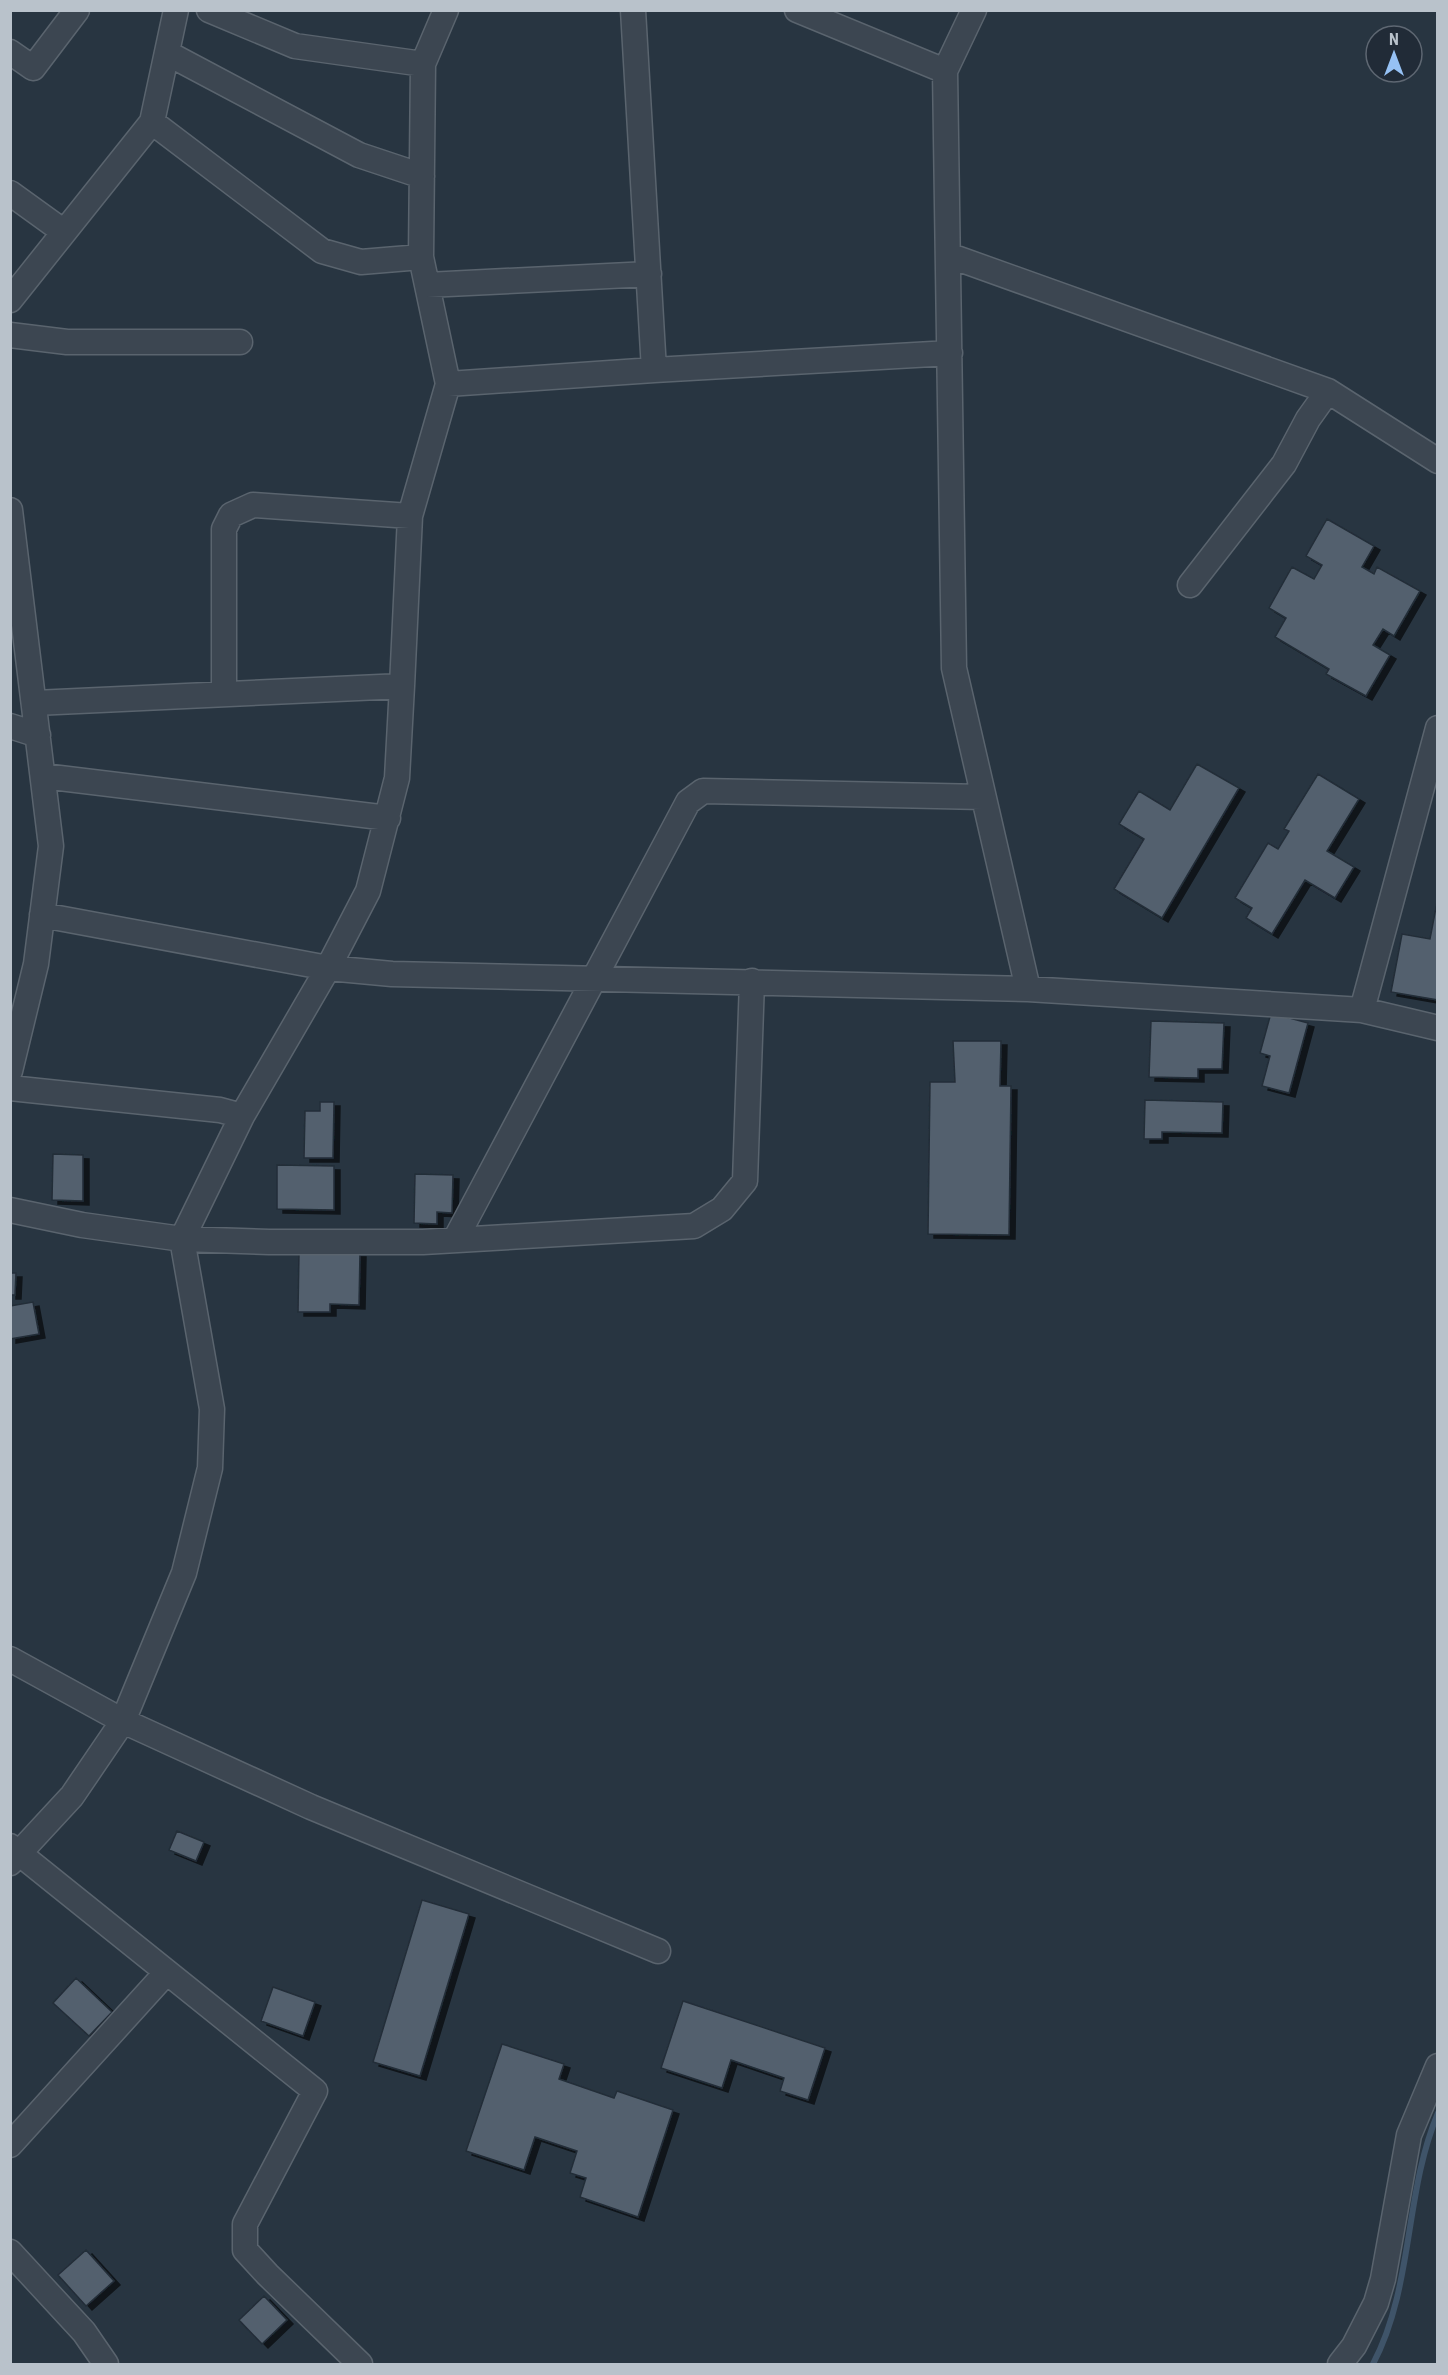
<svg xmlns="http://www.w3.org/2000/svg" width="1448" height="2375" font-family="'Roboto Condensed',sans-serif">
<defs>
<filter id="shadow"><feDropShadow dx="6" dy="4" stdDeviation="0" flood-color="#0009"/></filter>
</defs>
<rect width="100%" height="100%" fill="#283541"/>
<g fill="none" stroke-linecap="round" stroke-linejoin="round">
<!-- stream -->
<path stroke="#3f5469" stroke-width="6" d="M1373,2364c41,-78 31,-171 65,-251"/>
</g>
<!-- building -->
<path fill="#53606e" stroke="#232d38" stroke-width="1.5" filter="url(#shadow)" d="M1327,519l47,27 -12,21 12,7 3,-7 43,24 -26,45 -11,-7 -10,16 17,10 -24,41 -40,-22 3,-5 -54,-32 11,-19 -17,-10 23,-41 22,12 8,-14 -16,-9z
M1197,764l42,24 -77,130 -48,-29 30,-50 -25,-15 20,-33 31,19z
M1318,774l41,25 -32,52 27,16 -19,31 -30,-18 -33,54 -26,-16 6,-10 -17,-10 33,-55 10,6 11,-18 -5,-2z
M1438,897v103l-47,-8 11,-58 28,5z
M1271,1013l37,10 -19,70 -27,-7 8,-30 -10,-3z
M1151,1021l73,2 -2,46h-24v9l-49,-1z
M953,1041h48l-1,45h11l-2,149 -81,-1 2,-152h25z
M1145,1100l78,2 -1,31 -60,-1v7h-18z
M320,1102h14l-1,56h-29l1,-47h15z
M53,1154l30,1v46l-31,-1z
M277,1165l57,1v44l-57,-1z
M415,1174l38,1 -1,38 -15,-1v12l-23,-1z
M299,1252l61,1 -1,52 -29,-1v8h-32z
M10,1273h6l-1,22h-5z
M33,1302l6,32 -29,5v-33z
M177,1831l27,11 -8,19 -27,-11z
M422,1900l47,14 -49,162 -47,-14z
M76,1978l36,34 -23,24 -36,-33z
M273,1987l42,15 -12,34 -42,-15z
M683,2001l142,47 -17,52 -28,-9 4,-13 -53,-18 -9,28 -61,-20z
M502,2044l62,20 -5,15 55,19 3,-7 56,19 -35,107 -58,-20 6,-19 -16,-5 7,-22 -42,-14 -11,33 -58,-19z
M86,2250l28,31 -28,25 -28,-31z
M264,2296l23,24 -25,24 -23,-24z"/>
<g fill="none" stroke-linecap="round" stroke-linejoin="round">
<defs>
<path id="street" d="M209,10l86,36 128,18
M797,10l148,61
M974,10l-29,61 9,597 74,321
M10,52l23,16 44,-58
M167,53l192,102 63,21
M152,122l170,129 39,11 60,-5
M10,193l54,39
M948,255l380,136 110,70
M427,285l222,-11
M10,300l142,-178 24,-112
M10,335l57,7h173
M654,370l296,-17
M448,384l206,-14 -21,-360
M10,510l41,336 -15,118 -26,107
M1190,585l94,-121 24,-45 20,-28
M224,694v-165l7,-14 22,-10 157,11
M35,703l367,-17 8,-170 38,-132 -27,-127 2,-193 23,-54
M10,726l28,9
M43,776l345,42
M42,915l286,53 64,6 636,15 334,21 76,18
M1362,1010l76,-282
M10,1088l210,22 22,6
M10,1210l72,15 100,14 87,3h154l271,-16 28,-17 23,-28 7,-200
M455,1240l233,-438 15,-11 280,6
M10,1659l113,62 188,86 347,144
M10,1846l305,245 -70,133v26l23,25 92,89
M10,1863l62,-67 51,-75 61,-148 26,-105 2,-59 -30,-170 60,-123 86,-148 40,-77 29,-113 5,-92
M10,2145l156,-172
M10,2252l74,80 22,32
M1340,2364l14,-18 22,-43 7,-24 26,-144 29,-69"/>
</defs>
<!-- street casing -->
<use href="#street" stroke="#5a646e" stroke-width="27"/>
<!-- street -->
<use href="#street" stroke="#3c4651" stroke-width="24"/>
</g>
<!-- border -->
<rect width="1448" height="2375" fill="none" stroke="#b9c2cb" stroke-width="24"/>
<!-- north arrow -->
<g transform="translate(1394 54)"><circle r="28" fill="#212b37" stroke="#5e6772" stroke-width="1.5"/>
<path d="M0-4.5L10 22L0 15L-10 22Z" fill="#96c1f4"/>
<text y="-9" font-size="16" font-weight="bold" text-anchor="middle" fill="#b9c2cb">N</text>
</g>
</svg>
